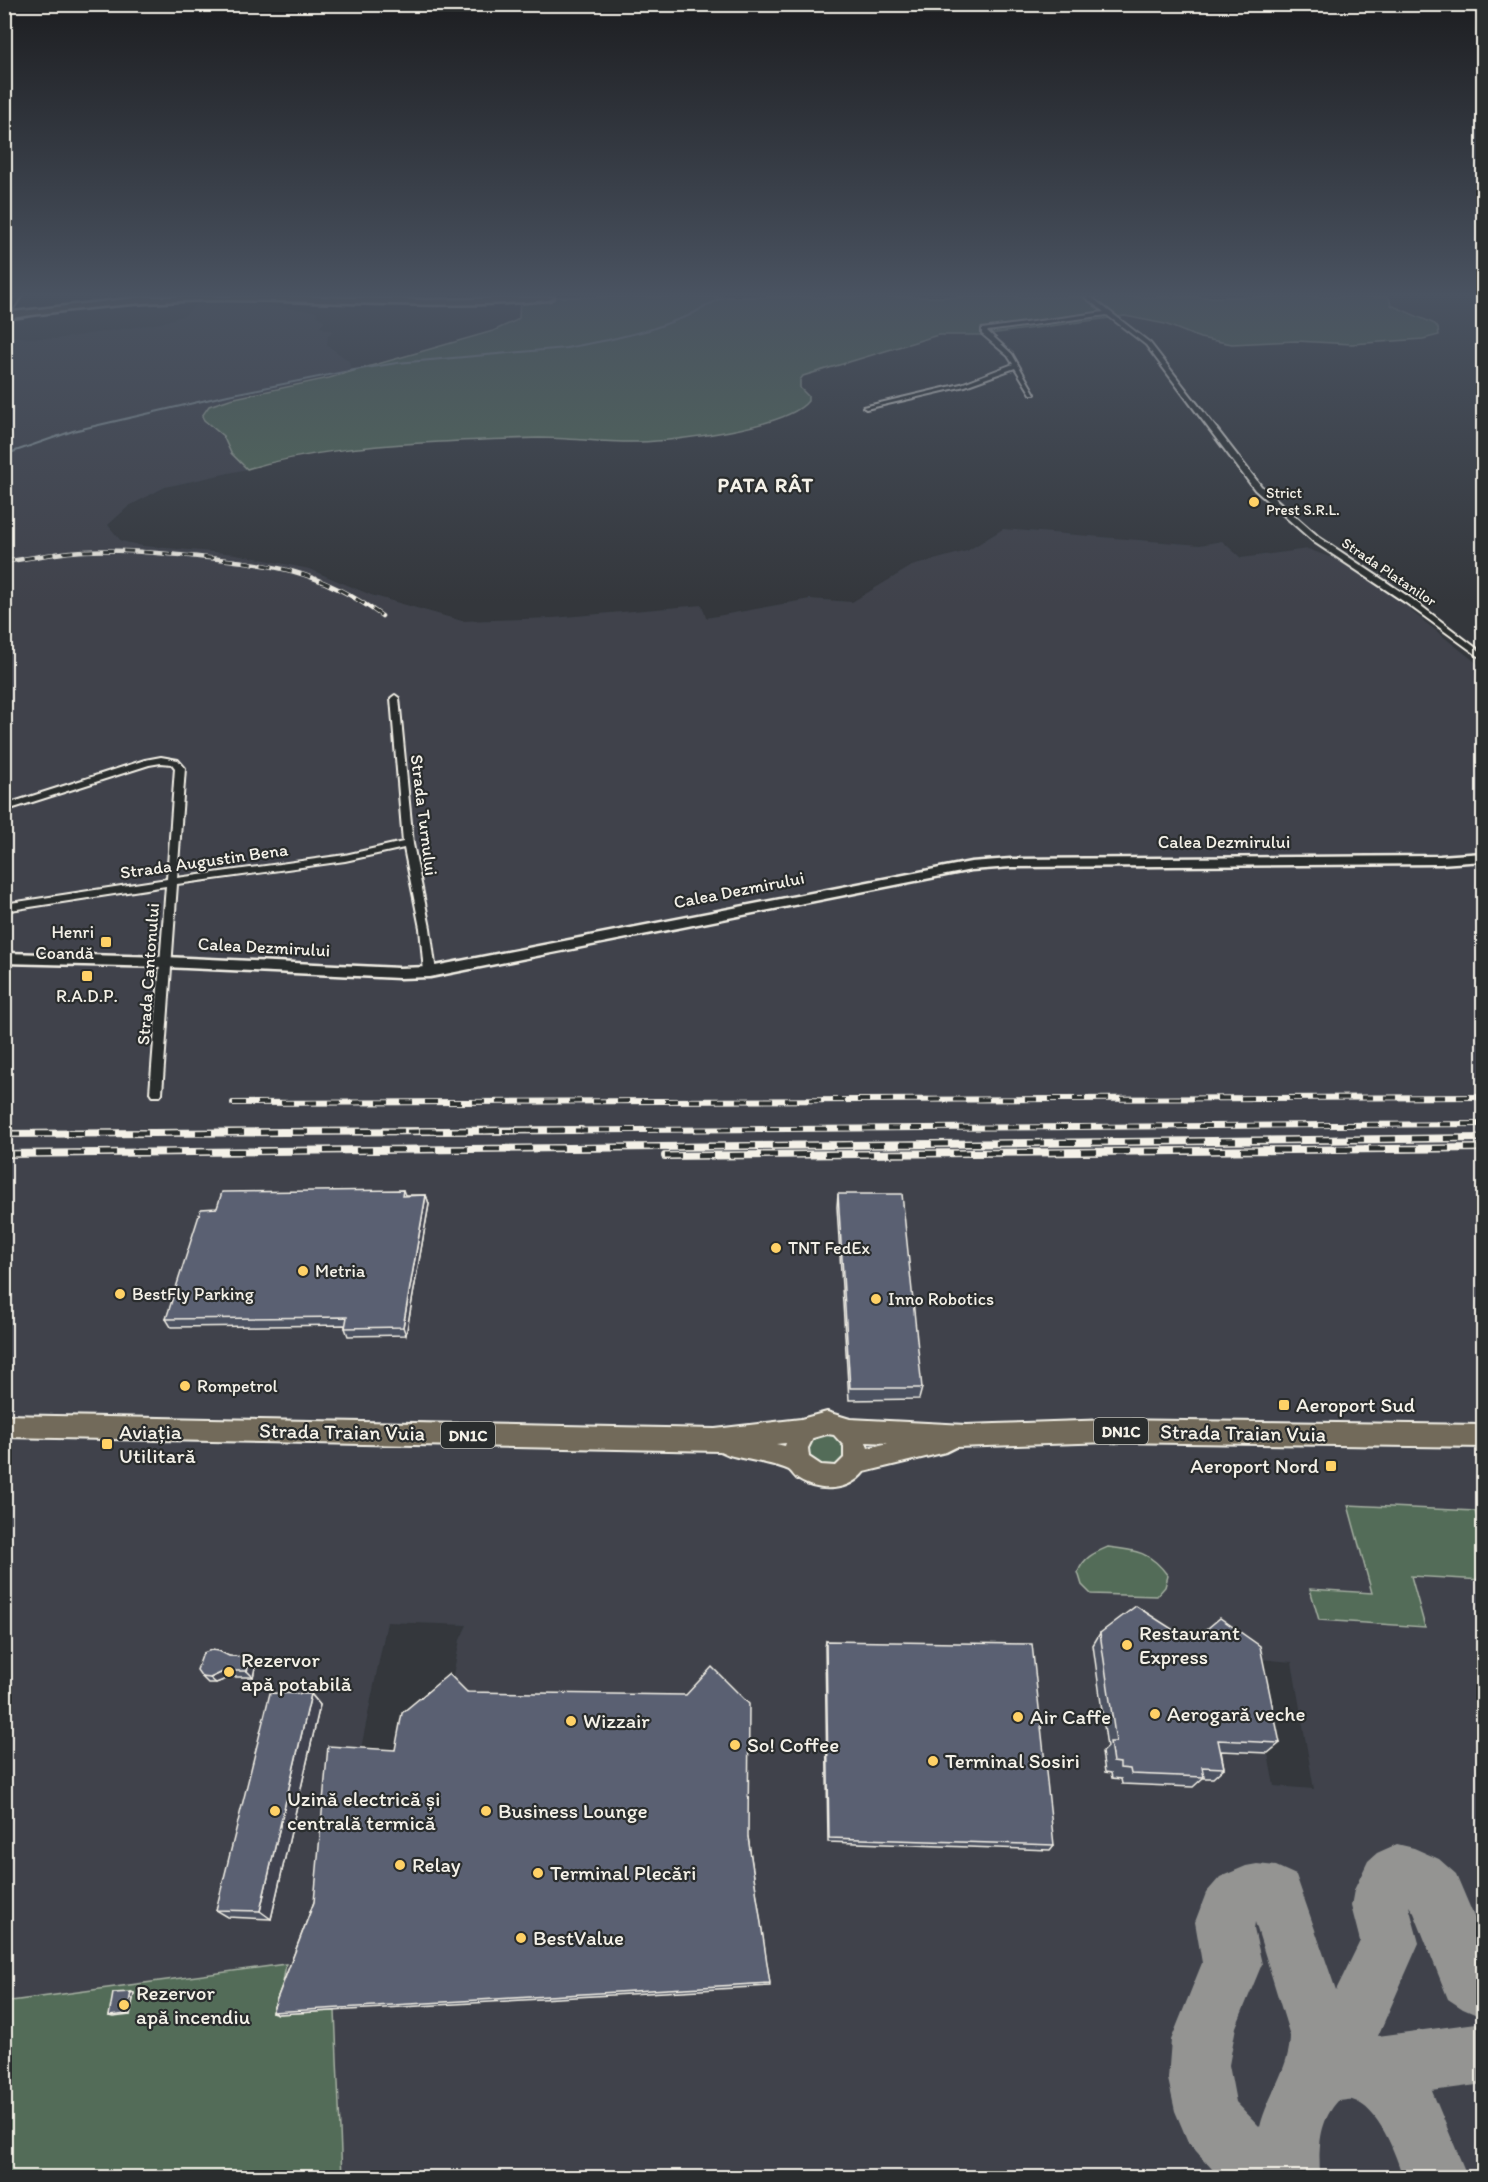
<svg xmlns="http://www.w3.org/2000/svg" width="1488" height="2182" font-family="Itim,sans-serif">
<rect width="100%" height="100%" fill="#34373c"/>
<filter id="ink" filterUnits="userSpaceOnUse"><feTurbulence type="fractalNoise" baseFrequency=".0167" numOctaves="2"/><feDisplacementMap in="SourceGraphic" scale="12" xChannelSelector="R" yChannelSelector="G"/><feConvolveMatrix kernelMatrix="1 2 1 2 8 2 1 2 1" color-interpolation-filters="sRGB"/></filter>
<g filter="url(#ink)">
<!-- built -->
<path fill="#3f434c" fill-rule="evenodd" d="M200,301l58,3 60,8 -2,3 9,6 -5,6 13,4 -5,5 -1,9 22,16 2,11 -121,27 -26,12 -2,5 2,4 19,16 8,17 16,16 -82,18 -36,19 -21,19 13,16 22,5 93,8 73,15 62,26 91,26 91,-3 149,-13 4,13 104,-19 42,3 60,-36 55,-15 36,-22 197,16 22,-4 19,17 67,-9 84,32 19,30 72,57v1509h-1478v-1841l51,3 105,-16 24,-8zM387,1622l80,3 -7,15 -8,40 -53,75 -39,-2zM1250,1658l42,4 22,127 -40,-3z"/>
<!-- green -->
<path fill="#536c59" stroke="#a4aea0" stroke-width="1.5" d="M520,297h869l2,8 44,19 3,4 1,7 -16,4 -71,5 -56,-3 -64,3 -32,-6 -35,-14 -40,-8 -143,19h-44l-135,41 -3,4v8l8,8v5c-21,27 -134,40 -169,41 -33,1 -67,-4 -100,-4 -33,1 -66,2 -99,4 -64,3 -132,9 -193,27l-16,-16 -8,-17 -19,-16 -2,-4 7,-10 21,-7 99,-21 164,-47 22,-10 4,-3z
M822,1430l21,7 5,20 -14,14 -27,-9 -2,-20z
M1348,1505l127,6 8,26v43l-72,-4 14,51 -106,-7 -9,-31 62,4z
M1108,1547c28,3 43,5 60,29l-3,11 -8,9 -66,-2 -9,-9 -4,-13c6,-15 16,-19 30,-25z
M286,1964l-8,50 57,-3 7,166h-337l-1,-175z"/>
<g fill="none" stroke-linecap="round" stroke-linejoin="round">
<!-- stream -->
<path stroke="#8e9b9f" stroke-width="2" d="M4,455l69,-24 155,-36 126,-25 43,-7 169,-15 42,-8 41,-10 39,-14 35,-19"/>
<!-- taxiway -->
<path fill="#949492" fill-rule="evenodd" d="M1397,1844l17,4 25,11 17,15 28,66v78l-21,-9 -15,-10 -34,-86 -5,-7 10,37 -41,93 106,-14v62l-52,7 36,87h-65c-7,-23 -24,-71 -51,-78 -3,-1 -10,1 -14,1 -20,22 -19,48 -18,77h-100l-32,-36 -13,-31 -7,-32 3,-39 31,-77 -7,-41 11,-29 14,-16 26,-11 11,-2 19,2 20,9 40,115 24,-49 -9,-35 3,-16 14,-29 9,-8zM1255,1922l35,114c0,32 -23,60 -30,91l-24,-25 -7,-37 7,-38 26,-63 -8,-35z"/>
<defs>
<path id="minor" d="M15,297h6l-14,20 -3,1v-5z
M1085,297h6l59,46 111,143 59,52 92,61 72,55v6l-78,-57 -92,-61 -59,-52 -109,-145 -39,-30 -120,16 25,23 23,40h-4l-16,-26 -50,18 -99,23 -3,-2 98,-23 52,-20 -5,-8 -26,-22v-5l122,-17z
M395,695l4,3 14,146 17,84 6,44 -2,3 -4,1 -6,-4 -4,-44 -16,-80 -59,13 -168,23 -15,209 -2,3h-8l-2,-3 16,-207 -162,25v-7l163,-25 8,-111 -3,-4 -11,-1 -12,2 -145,46v-6l141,-45 16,-3 17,3 7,8 -8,110 168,-23 58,-13 -12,-144z"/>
<path id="secondary" d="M1484,853v8l-44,3 -429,3 -40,3 -541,107 -31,1 -234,-11 -161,-4v-10l161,4 234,11 31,-1 541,-105 40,-3 429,-3z"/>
<path id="primary" d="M827,1412l23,7 116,6 144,-5 374,5v22l-374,-5 -154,5 -10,5 -82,20c-15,19 -44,21 -65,8 -4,-2 -6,-7 -10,-10 -11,-6 -46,-11 -60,-15l-9,-4 -716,-14v-22l711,14 86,-10zM827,1434l7,1 10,11v12l-8,8 -15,-1 -12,-8 -1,-9 5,-10zM866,1442l22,1 -20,5zM786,1443l-1,3 -9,-2z"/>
<path id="trunk" d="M145,297h174l109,3 126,-3 -5,3c-108,10 -215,1 -323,0 -74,0 -148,8 -222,19v-6z"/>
</defs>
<!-- minor casing -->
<use href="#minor" stroke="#f4f1e8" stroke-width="4"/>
<!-- secondary casing -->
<use href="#secondary" stroke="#f4f1e8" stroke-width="5"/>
<!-- primary casing -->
<use href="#primary" stroke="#f4f1e8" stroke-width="4"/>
<!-- trunk casing -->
<use href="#trunk" stroke="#f4f1e8" stroke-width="5"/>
<!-- minor -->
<use href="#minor" fill="#2a2d2e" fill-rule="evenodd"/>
<!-- secondary -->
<use href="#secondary" fill="#2a2d2e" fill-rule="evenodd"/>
<!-- primary -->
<use href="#primary" fill="#726b5a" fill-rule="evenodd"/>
<!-- trunk -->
<use href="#trunk" fill="#726b5a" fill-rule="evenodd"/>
<defs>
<path id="rail-far2" d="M4,562c27,-4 54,-10 81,-11 35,-2 71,2 105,5 79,8 126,12 192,60"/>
<path id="rail-far1" d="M233,1103l1251,-6
M359,1132l1125,-8"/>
<path id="rail" d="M4,1134l577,-4
M4,1154l1480,-16
M665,1156l819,-8"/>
</defs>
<!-- rail-far2 casing -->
<use href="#rail-far2" stroke="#f4f1e8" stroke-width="4.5"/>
<!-- rail-far1 casing -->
<use href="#rail-far1" stroke="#f4f1e8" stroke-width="6"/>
<!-- rail casing -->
<use href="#rail" stroke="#f4f1e8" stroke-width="8"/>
<!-- rail-far2 -->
<use href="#rail-far2" stroke="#2a2d2e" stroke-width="3" stroke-dasharray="10" stroke-linecap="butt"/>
<!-- rail-far1 -->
<use href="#rail-far1" stroke="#2a2d2e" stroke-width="4" stroke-dasharray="12" stroke-linecap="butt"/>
<!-- rail -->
<use href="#rail" stroke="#2a2d2e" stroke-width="5" stroke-dasharray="16" stroke-linecap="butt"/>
</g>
<!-- wall -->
<path fill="#4d5362" stroke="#f4f1e8" stroke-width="1.5" d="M403,1190l2,5h21l3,9 -23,131 -58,1 -3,-8v-3l-174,2 -5,-8 51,-111z
M838,1194l84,194 -3,11 -70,1 -12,-193z
M1100,1633l180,110 -12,10 -47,-2 3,17 -11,10h-10l-10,9 -71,-3 -1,-5 -9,-1 -1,-5 -6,-1 -3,-20 5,-5 -14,-102z
M826,1641l228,204 -4,5 -222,-8 -3,-195z
M229,1656l27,7 -3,14h-22l-15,6h-8l-6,-6z
M467,1692l281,145 22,149 -492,28 -6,-2 42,-110 81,-152z
M311,1694l9,11 -49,214 -43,-2 -12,-7z
M131,1992l3,1 -4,22 -17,2 -4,-1z"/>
<!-- shaded-wall -->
<path fill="#3f4350" stroke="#f4f1e8" stroke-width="1.5" d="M426,1195l3,9 -23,131 -3,-8z
M251,1657l5,6 -3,14 -6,-6z
M225,1671l6,6 -15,6 -6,-5z
M311,1694l9,11 -49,214 -11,-8z
M131,1992l3,1 -4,22 -3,-1z"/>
<!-- building -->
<path fill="#5a6072" stroke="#f4f1e8" stroke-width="1.5" d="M403,1190l-1,6 24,-1 -23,132 -58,1 2,-11 -181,2 35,-110 16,-1 5,-16z
M838,1194h64l20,194h-72z
M1136,1606l39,25 27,2 18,-15 40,28 20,97 -62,-3 6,28 -22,-1 2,10 -73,-3 -1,-5 -10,-1v-5l-7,-1 -3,-20h6l-16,-109z
M826,1641l206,3 22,201 -225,-7z
M211,1650l8,1 10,5 22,1 -4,14h-22l-15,7 -8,-1 -5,-7 6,-17z
M712,1667l37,37 -1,133 22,146 -498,29 42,-110 14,-156 67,4 7,-37 47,-39 18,18 219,3z
M270,1693l41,1 -51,217 -44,-1z
M131,1992l-4,22 -18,2 4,-23z"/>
</g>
<!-- sky -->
<linearGradient id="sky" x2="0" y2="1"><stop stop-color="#1d1e21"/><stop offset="0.49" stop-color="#4a5361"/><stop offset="1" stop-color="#4a5361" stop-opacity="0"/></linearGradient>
<rect width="1488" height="602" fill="url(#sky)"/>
<!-- markers -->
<g fill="#ffd166" stroke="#2a2d2e" stroke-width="2">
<circle cx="1254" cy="502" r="6"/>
<rect x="100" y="936" width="12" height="12" rx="3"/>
<rect x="81" y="970" width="12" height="12" rx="3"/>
<circle cx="776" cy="1248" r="6"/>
<circle cx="303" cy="1271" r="6"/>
<circle cx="120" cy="1294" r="6"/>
<circle cx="876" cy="1299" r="6"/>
<circle cx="185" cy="1386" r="6"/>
<rect x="1278" y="1399" width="12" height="12" rx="3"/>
<rect x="101" y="1438" width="12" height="12" rx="3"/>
<rect x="1325" y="1460" width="12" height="12" rx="3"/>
<circle cx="1127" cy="1645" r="6"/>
<circle cx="229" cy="1672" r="6"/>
<circle cx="1155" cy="1714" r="6"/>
<circle cx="1018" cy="1717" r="6"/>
<circle cx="571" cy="1721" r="6"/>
<circle cx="735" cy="1745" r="6"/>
<circle cx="933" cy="1761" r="6"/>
<circle cx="275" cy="1811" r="6"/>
<circle cx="486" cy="1811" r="6"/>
<circle cx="400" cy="1865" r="6"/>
<circle cx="538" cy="1873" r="6"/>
<circle cx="521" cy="1938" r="6"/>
<circle cx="124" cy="2005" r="6"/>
</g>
<g text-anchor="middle" stroke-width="4.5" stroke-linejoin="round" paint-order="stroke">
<!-- far-poi labels -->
<g font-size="15" fill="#f4f1e8" stroke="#2a2d2e" text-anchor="start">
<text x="1266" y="498">Strict<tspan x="1266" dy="17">Prest S.R.L.</tspan></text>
</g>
<!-- far-street labels -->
<g font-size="15" fill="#f4f1e8" stroke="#2a2d2e">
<text transform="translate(1389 572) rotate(34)" y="5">Strada Platanilor</text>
</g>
<!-- shield labels -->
<g fill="#2a2d2e" stroke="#b7b6b0" stroke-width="1.5">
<rect x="1094" y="1418" width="54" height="26" rx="4.5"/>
<rect x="441" y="1422" width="54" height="26" rx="4.5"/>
</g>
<g font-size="16" font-weight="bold" fill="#f4f1e8">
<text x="1121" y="1437">DN1C</text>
<text x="468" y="1441">DN1C</text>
</g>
<!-- street labels -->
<g font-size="18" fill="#f4f1e8" stroke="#2a2d2e">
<text transform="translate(424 815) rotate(83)" y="6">Strada Turnului</text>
<text x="1224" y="848">Calea Dezmirului</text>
<text transform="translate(204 861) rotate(-8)" y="6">Strada Augustin Bena</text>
<text transform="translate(739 890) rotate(-11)" y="6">Calea Dezmirului</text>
<text transform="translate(264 947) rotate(3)" y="6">Calea Dezmirului</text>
<text transform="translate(148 974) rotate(-86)" y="6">Strada Cantonului</text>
</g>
<!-- poi labels -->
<g font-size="18" fill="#f4f1e8" stroke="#2a2d2e" text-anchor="start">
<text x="94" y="938" text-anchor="end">Henri<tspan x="94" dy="21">Coandă</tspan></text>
<text x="87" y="1002" text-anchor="middle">R.A.D.P.</text>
<text x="788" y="1254">TNT FedEx</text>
<text x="315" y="1277">Metria</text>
<text x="132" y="1300">BestFly Parking</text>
<text x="888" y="1305">Inno Robotics</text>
<text x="197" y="1392">Rompetrol</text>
</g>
<!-- far-district labels -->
<g font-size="20" font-weight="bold" letter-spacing="1.5" fill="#f4f1e8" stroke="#2a2d2e">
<text x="766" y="492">PATA RÂT</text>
</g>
<!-- near-poi labels -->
<g font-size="21" fill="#f4f1e8" stroke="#2a2d2e" text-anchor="start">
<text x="1296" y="1412">Aeroport Sud</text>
<text x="119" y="1439">Aviația<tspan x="119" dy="24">Utilitară</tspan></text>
<text x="1319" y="1473" text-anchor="end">Aeroport Nord</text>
<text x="1139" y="1640">Restaurant<tspan x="1139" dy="24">Express</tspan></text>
<text x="241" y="1667">Rezervor<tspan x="241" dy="24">apă potabilă</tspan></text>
<text x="1167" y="1721">Aerogară veche</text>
<text x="1030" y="1724">Air Caffe</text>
<text x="583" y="1728">Wizzair</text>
<text x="747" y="1752">So! Coffee</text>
<text x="945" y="1768">Terminal Sosiri</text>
<text x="287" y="1806">Uzină electrică și<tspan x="287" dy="24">centrală termică</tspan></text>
<text x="498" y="1818">Business Lounge</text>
<text x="412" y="1872">Relay</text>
<text x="550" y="1880">Terminal Plecări</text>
<text x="533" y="1945">BestValue</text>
<text x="136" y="2000">Rezervor<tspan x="136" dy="24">apă incendiu</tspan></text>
</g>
<!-- near-street labels -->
<g font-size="21" fill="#f4f1e8" stroke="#2a2d2e">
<text transform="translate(342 1432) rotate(1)" y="7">Strada Traian Vuia</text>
<text transform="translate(1243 1433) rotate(1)" y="7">Strada Traian Vuia</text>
</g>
</g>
<!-- margin -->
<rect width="1488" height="2182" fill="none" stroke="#2a2d2e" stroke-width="24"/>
<rect x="12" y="12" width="1464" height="2158" fill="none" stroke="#f4f1e8" stroke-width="2" filter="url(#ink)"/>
</svg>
